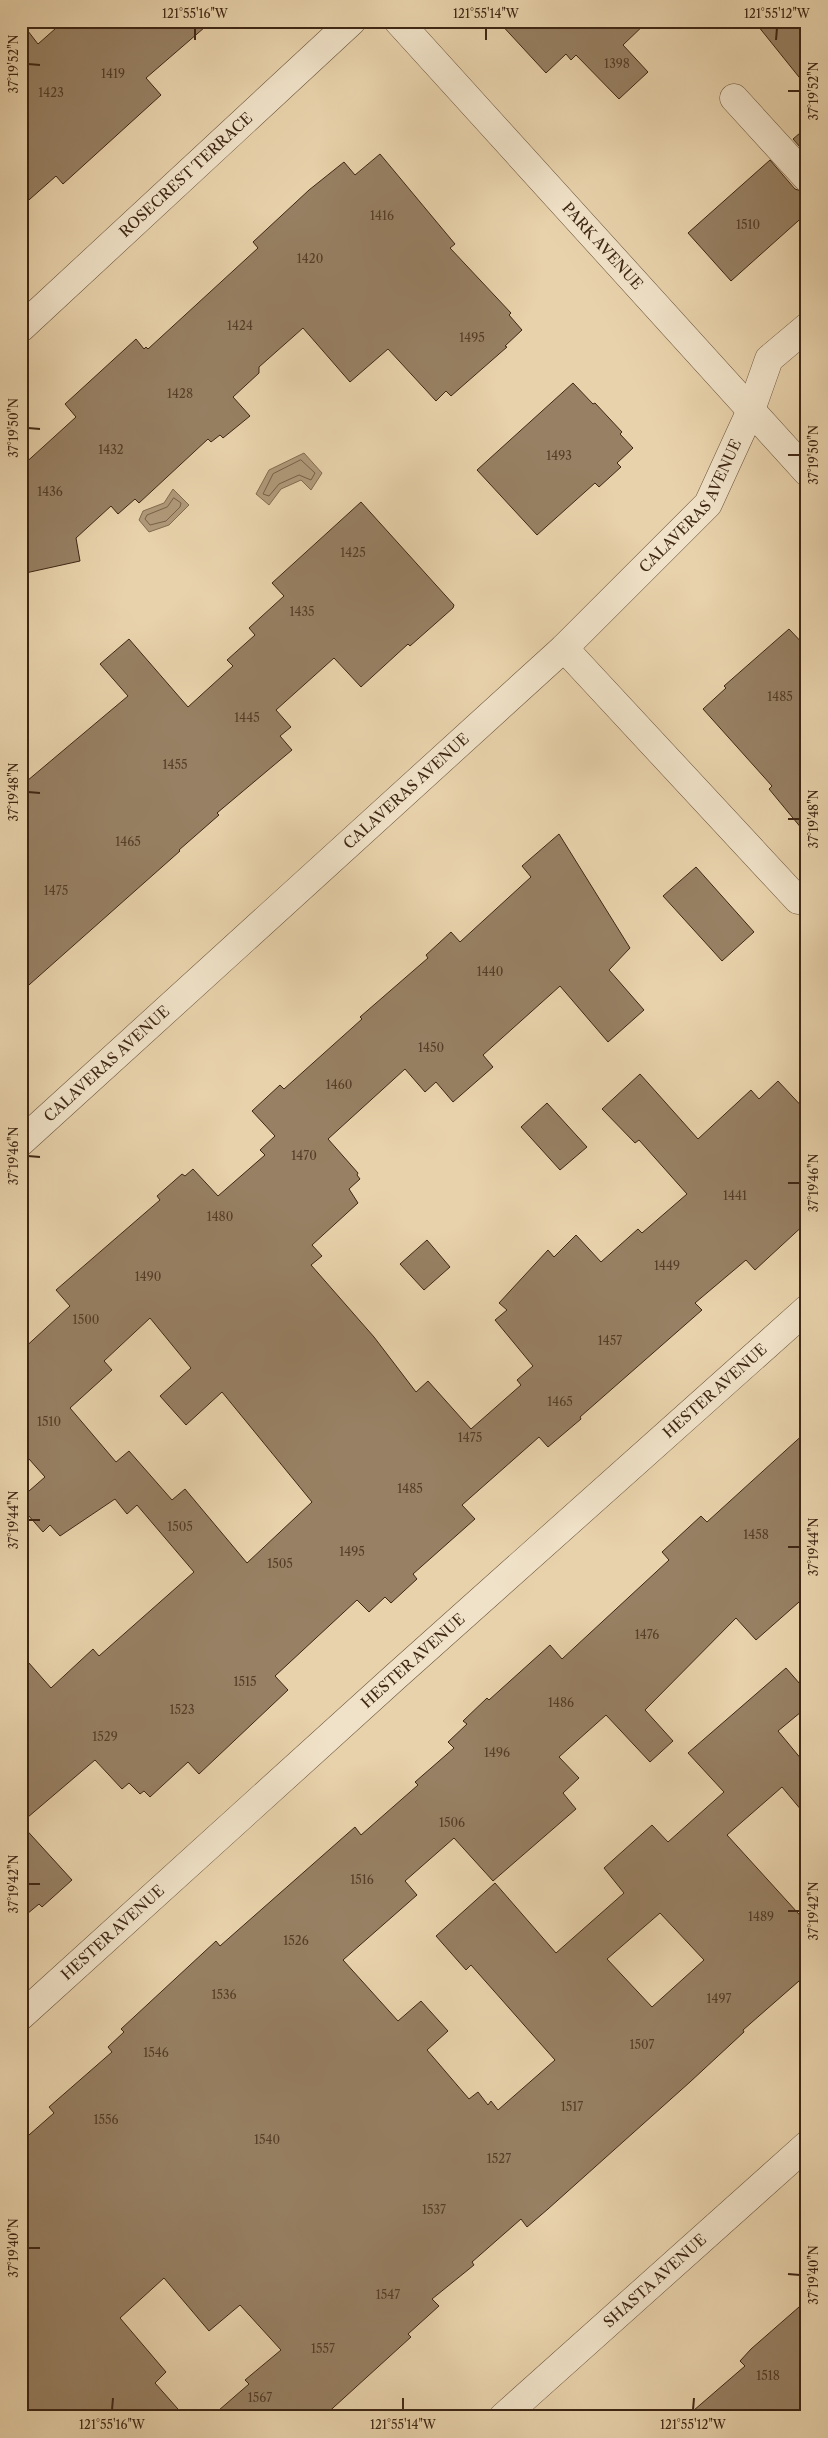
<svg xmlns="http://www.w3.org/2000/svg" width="828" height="2438" font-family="'Libre Caslon Text',serif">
<rect width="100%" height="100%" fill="#e8d2ab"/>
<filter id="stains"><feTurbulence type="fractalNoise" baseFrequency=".004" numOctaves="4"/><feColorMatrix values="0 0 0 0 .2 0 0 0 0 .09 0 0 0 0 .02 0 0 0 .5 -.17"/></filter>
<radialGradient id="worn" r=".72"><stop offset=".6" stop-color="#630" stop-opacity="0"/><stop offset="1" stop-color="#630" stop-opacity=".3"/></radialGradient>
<!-- water -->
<path fill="#af9878" stroke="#826b50" d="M304,453l18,20 -11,17 -10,-10 -20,9 -12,16 -13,-11 13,-24z
M173,489l16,16 -20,20 -20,7 -10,-12 4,-9 21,-8z"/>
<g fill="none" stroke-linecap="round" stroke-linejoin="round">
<!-- shore -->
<path stroke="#776046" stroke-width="1" d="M301,460l14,13 -4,7 -12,-5 -20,9 -10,12 -6,-2 10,-20z
M174,498l7,5 -1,4 -14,14 -16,4 -5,-6 2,-4 20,-8z"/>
</g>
<!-- building -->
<path fill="#978063" stroke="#3f2714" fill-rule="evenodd" d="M64,21h148l-66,57 15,17 -98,89 -7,-8 -35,31v-185l17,22z
M498,21h150l-25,24 25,27 -29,27 -43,-44 -5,5 -5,-6 -20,19z
M754,21h45l8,10v56z
M807,127v28l-14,-16z
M380,154l75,90 -5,4 61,65 -2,2 13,15 -17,16 2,1 -56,49 -5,-5 -10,10 -48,-52 -38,33 -47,-54 -44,39v6l-26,24 17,19 -27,22 -3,-3 -9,7 -3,-3 -69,64 -4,-4 -17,15 -7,-8 -35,32 4,23 -59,13v-107l55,-50 -11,-13 71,-65 8,10 2,-2 2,2 110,-101 -5,-6 56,-52 35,-28 11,13z
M770,160l25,29 12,4v20l-76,68 -43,-48z
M573,383l20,21 2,-1 27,29 -2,2 13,14 -16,15 4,4 -22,20 -4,-4 -58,52 -60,-65z
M361,502l93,103 -1,3 -43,38 -2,-2 -47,43 -27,-29 -58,52 15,17 -11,9 12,14 -75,63 2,2 -40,35 1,1 -159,141v-206l107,-90 -28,-32 29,-25 59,68 45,-41 -6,-6 28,-25 -6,-7 35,-32 -12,-13z
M789,629l18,19v187l-38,-46 3,-3 -69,-77 23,-21 -2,-2z
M559,834l71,114 -21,22 35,40 -36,32 -48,-56 -77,69 10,12 -40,35 -17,-20 -11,10 -20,-23 -77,70 30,34 -1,2 3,4 -11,10 9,14 -46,42 10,11 -11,9 63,72 42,55 12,-11 43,48 50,-44 -4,-5 16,-14 -38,-46 12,-10 -8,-7 49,-53 6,7 22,-22 25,27 37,-33 4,4 45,-39 -48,-54 -4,3 -33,-34 38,-35 58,65 53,-49 8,9 19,-18 29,31v110l-52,48 -9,-10 -51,43 7,7 -122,107 1,2 -33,28 -9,-10 -77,68 13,14 -62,55 4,5 -26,24 -6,-6 -16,15 -12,-12 -82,76 13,14 -89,84 -11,-12 -38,35 -6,-6 -4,3 -11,-11 -7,6 -27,-29 -74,63v-169l30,34 42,-39 6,7 95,-84 -57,-67 -10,9 -12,-15 -55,37 -10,-11 -7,7 -22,-25v-9l24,-21 -24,-27v-99l49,-45 -14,-16 104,-90 -3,-4 25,-22 3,2 8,-7 25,27 47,-41 -5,-5 15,-14 -23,-25 28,-26 4,4 78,-70 -2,-2 68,-59 -2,-3 25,-23 9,10 71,-65 -9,-11zM150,1318l41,50 -31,28 26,29 36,-33 90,110 -65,61 -62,-74 -13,11 -43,-49 -13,11 -46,-54 42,-38 -8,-9z
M696,867l58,65 -32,29 -59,-65z
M547,1103l40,44 -27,23 -39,-43z
M427,1240l23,27 -26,23 -24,-26z
M807,1431v164l-51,45 -20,-22 -91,92 28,31 -23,21 -44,-47 -47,42 20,21 -16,15 13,16 -83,72 -39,-43 -49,43 12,14 -74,65 55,61 23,-20 27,30 -21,19 42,49 9,-7 10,13 3,-4 7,9 57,-50 -84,-95 -5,5 -30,-34 59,-53 61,70 68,-60 -20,-25 48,-43 16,17 56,-50 -36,-39 98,-85 21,24v15l-29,24 29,35v51l-25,-30 -55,48 80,88v51l-64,56 1,2 -54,50 -142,127 -21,18 -6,-8 -49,43 2,3 -42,34 7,7 -31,28 3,3 -88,80h-112l38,-33 -4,-4 36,-30 -41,-45 -31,26 -45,-53 -44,40 46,54 -11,11 30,34h-164v-275l33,-29 -5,-6 63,-55 -4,-5 16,-15 -3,-3 95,-88 4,5 135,-119 6,8 57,-50 -3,-3 39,-34 -6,-6 19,-18 -4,-3 24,-23 2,2 61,-55 12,14 107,-99 -7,-8 39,-36 6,6zM660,1913l44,47 -52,47 -45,-48z
M21,1824l51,56 -30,27 -3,-3 -18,15z
M807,2300v117h-121l59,-51 -5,-5 11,-12z"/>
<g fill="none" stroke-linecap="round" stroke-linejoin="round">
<defs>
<g id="minor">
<path id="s1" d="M398,21l409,451"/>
<path d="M734,98l73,80"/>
<path id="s2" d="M21,328l331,-307"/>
<path d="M564,648l234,252"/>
<path id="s3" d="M21,1142l543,-494 144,-144 43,-94 18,-51 38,-32"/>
<path id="s4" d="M21,2016l374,-339 412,-368"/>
<path id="s5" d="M503,2417l304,-272"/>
</g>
</defs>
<!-- minor casing -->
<use href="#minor" stroke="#69523a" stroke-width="29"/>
<!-- minor -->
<use href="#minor" stroke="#f0e2c8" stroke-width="28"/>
</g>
<!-- ticks -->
<path fill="none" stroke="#3f2714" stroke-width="2" d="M195,40v-12M486,40v-12M776,40l1,-12M28,64l12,1M788,91h12M28,428l12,1M788,455h12M28,792l12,1M788,819h12M28,1156l12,1M788,1183h12M28,1520h12M788,1547h12M28,1884h12M788,1911h12M28,2248h12M788,2274l12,1M112,2410l1,-12M403,2410v-12M693,2410l1,-12"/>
<g text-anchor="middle" stroke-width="5" stroke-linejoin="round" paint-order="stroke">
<!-- number labels -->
<g font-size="12" fill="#553d28">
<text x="617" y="68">1398</text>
<text x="113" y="78">1419</text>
<text x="51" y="97">1423</text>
<text x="382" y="220">1416</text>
<text x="748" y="229">1510</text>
<text x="310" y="263">1420</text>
<text x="240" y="330">1424</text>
<text x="472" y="342">1495</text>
<text x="180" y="398">1428</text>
<text x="111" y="454">1432</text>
<text x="559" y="460">1493</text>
<text x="50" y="496">1436</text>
<text x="353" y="557">1425</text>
<text x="302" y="616">1435</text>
<text x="780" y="701">1485</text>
<text x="247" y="722">1445</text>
<text x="175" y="769">1455</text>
<text x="128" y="846">1465</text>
<text x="56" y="895">1475</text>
<text x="490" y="976">1440</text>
<text x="431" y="1052">1450</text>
<text x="339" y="1089">1460</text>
<text x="304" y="1160">1470</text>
<text x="735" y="1200">1441</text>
<text x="220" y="1221">1480</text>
<text x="667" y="1270">1449</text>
<text x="148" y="1281">1490</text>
<text x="86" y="1324">1500</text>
<text x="610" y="1345">1457</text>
<text x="560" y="1406">1465</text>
<text x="49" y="1426">1510</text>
<text x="470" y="1442">1475</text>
<text x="410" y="1493">1485</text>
<text x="180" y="1531">1505</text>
<text x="756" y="1539">1458</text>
<text x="352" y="1556">1495</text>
<text x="280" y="1568">1505</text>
<text x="647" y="1639">1476</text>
<text x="245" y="1686">1515</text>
<text x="561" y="1707">1486</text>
<text x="182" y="1714">1523</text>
<text x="105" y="1741">1529</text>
<text x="497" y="1757">1496</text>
<text x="452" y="1827">1506</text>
<text x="362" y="1884">1516</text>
<text x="761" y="1921">1489</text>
<text x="296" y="1945">1526</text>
<text x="224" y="1999">1536</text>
<text x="719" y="2003">1497</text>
<text x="642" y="2049">1507</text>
<text x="156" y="2057">1546</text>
<text x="572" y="2111">1517</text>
<text x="106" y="2124">1556</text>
<text x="267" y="2144">1540</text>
<text x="499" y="2163">1527</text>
<text x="434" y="2214">1537</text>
<text x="388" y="2299">1547</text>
<text x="323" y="2353">1557</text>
<text x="768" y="2380">1518</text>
<text x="260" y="2402">1567</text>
</g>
<!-- street labels -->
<g font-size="15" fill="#3f2714" stroke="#f0e2c8">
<text dy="5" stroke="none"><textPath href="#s2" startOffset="225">ROSECREST TERRACE</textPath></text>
<text dy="5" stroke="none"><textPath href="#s1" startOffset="304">PARK AVENUE</textPath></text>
<text dy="5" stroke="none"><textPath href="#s3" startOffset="926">CALAVERAS AVENUE</textPath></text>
<text dy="5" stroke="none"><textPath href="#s3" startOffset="521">CALAVERAS AVENUE</textPath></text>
<text dy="5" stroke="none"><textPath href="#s3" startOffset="116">CALAVERAS AVENUE</textPath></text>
<text dy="5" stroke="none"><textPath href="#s4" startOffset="934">HESTER AVENUE</textPath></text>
<text dy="5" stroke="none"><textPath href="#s4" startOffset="529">HESTER AVENUE</textPath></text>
<text dy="5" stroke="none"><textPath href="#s4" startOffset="124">HESTER AVENUE</textPath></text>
<text dy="5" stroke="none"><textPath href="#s5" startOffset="204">SHASTA AVENUE</textPath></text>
</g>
</g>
<!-- margin -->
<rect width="828" height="2438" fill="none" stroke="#e8d2ab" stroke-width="55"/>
<rect x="28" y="28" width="772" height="2382" fill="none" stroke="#3f2714" stroke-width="2"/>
<g font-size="12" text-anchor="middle" fill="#3f2714">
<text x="195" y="18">121°55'16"W</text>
<text x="486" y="18">121°55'14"W</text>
<text x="777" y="18">121°55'12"W</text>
<text transform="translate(14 64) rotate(-90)" y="4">37°19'52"N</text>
<text transform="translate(814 91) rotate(-90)" y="4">37°19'52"N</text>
<text transform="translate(14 428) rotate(-90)" y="4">37°19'50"N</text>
<text transform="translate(814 455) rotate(-90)" y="4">37°19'50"N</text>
<text transform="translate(14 792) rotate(-90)" y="4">37°19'48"N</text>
<text transform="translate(814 819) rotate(-90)" y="4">37°19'48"N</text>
<text transform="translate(14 1156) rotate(-90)" y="4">37°19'46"N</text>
<text transform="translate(814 1183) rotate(-90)" y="4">37°19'46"N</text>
<text transform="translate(14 1520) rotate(-90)" y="4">37°19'44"N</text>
<text transform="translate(814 1547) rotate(-90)" y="4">37°19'44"N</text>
<text transform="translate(14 1884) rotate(-90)" y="4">37°19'42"N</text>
<text transform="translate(814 1911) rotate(-90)" y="4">37°19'42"N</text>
<text transform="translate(14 2248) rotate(-90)" y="4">37°19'40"N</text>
<text transform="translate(814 2275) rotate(-90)" y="4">37°19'40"N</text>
<text x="112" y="2429">121°55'16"W</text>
<text x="403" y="2429">121°55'14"W</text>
<text x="693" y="2429">121°55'12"W</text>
</g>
<rect width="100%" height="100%" filter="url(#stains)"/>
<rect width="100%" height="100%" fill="url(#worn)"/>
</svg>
